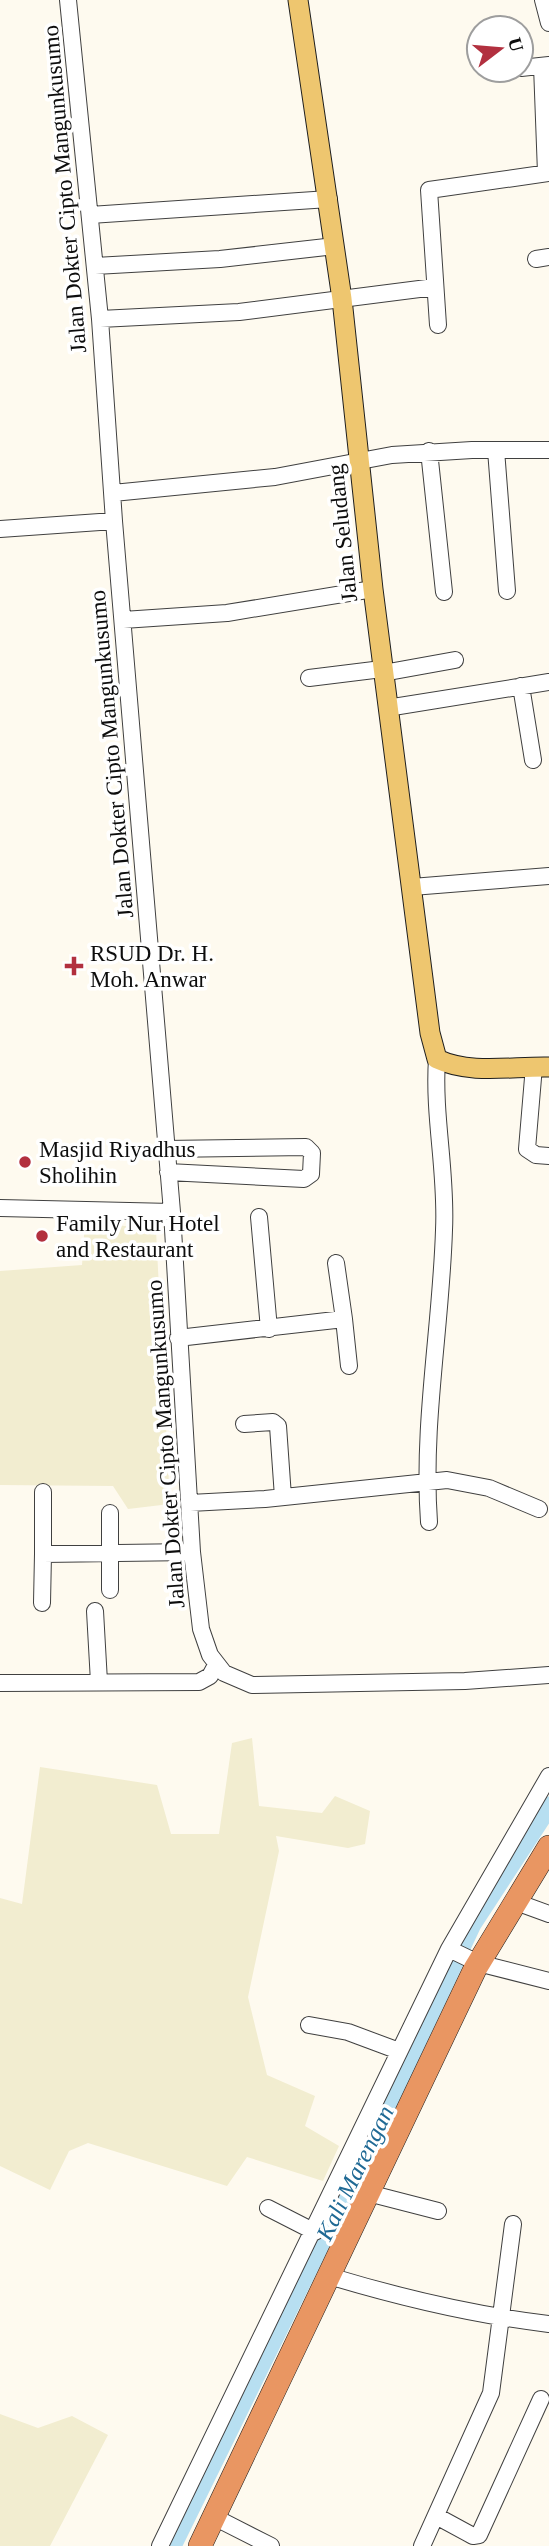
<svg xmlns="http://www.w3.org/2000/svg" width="549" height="2546" font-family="'Times New Roman',serif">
<rect width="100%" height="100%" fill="#fefaef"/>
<!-- farmland -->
<path fill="#f2edd0" d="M85,1221l71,9 14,274 -42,5 -15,-23 -113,-1v-214l82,-6z
M252,1738l7,68 63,7 13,-17 35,15 -5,33 -17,4 -72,-12 3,15 -31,146 19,78 48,21 -10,30 34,20 -16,35 -76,-24 -20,29 -139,-43 -19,8 -19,39 -50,-24v-268l22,6 18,-137 117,18 14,49h48l13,-91z
M0,2414l38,14 34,-12 36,19 -58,111h-50z"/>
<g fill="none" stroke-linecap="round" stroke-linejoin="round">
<!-- river -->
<path stroke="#b7dff1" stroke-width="19" d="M172,2546l190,-387 110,-235 77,-118"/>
<defs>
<path id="minor" d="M68,0l32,319 14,202 58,691 20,340 9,77 9,26 14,18 28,12 213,-4 84,-6
M543,0l6,23
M542,66l4,107
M521,68l28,-3
M90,215l239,-16
M536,259l13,-2
M95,266l125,-7 115,-13
M100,319l139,-7 196,-25
M438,325l-9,-135 120,-17
M496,450l11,141
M429,451l15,141
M113,493l162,-16 117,-22 80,-5h77
M0,529l114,-8
M123,620l104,-7 146,-24
M383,673l72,-13
M309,678l73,-9
M521,686l12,74
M387,708l162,-26
M412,887l137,-11
M534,1066l-7,83 9,6 13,1
M164,1149l142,-2 6,6 -1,21 -7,5 -136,-7
M0,1208l172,4
M259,1217l10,112
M344,1319l5,47
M178,1338l166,-19 -8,-56
M244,1424l29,-2 5,4 5,71
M43,1492v62l149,-2
M190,1503l75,-4 182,-19 42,8 50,21
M429,1522c-7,-98 12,-194 15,-292 3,-57 -11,-114 -7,-171
M110,1590v-77
M42,1603l1,-49
M95,1611l4,71
M0,1683l199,-1 11,-6 6,-11
M516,1902l33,12
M449,1949l29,14 71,18
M309,2025l39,7 51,19
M368,2193l70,18
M268,2208l47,24
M329,2276c73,22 144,39 220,48
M214,2517l57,29
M438,2517l35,19 6,-1 62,-136
M160,2546l289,-597 100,-173
M422,2546l69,-153 22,-169"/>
<path id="major" d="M298,0l44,299 31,290 57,444 7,26c34,16 76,7 112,8"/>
<path id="highway" d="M200,2546l275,-577 74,-122"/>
</defs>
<!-- minor casing -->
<use href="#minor" stroke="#404040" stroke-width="18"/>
<!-- major casing -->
<use href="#major" stroke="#1e1e1e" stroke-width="21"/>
<!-- highway casing -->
<use href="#highway" stroke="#1e1e1e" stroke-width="24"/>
<!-- minor -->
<use href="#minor" stroke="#fff" stroke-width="16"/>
<!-- major -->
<use href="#major" stroke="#eec66f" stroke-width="19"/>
<!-- highway -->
<use href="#highway" stroke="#e99662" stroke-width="23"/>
</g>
<!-- markers -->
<g fill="#b2303f" stroke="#fff" stroke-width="2.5">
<path d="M70.5 955.5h7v7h7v7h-7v7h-7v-7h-7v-7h7z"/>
<circle cx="25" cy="1162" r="7"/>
<circle cx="42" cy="1236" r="7"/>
</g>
<g text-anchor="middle" stroke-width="7" stroke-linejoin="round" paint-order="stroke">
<!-- street labels -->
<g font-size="23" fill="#0d0d0d" stroke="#fff">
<text transform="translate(64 189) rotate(-95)" y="8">Jalan Dokter Cipto Mangunkusumo</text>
<text transform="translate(342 533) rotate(-96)" y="8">Jalan Seludang</text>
<text transform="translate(111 754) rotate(-95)" y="8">Jalan Dokter Cipto Mangunkusumo</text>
<text transform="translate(165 1444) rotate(-94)" y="8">Jalan Dokter Cipto Mangunkusumo</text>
</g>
<!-- poi labels -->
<g font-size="23" fill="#0d0d0d" stroke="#fff" text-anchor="start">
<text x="90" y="961">RSUD Dr. H.<tspan x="90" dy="26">Moh. Anwar</tspan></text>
<text x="39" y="1157">Masjid Riyadhus<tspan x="39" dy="26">Sholihin</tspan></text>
<text x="56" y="1231">Family Nur Hotel<tspan x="56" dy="26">and Restaurant</tspan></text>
</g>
<!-- water labels -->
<g font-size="24" font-style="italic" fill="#206a95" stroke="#fff">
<text transform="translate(355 2173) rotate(-64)" y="8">Kali Marengan</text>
</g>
</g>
<!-- north arrow -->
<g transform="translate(500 49) rotate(74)"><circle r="33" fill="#ffffff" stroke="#9e9e9e" stroke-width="2"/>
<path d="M0-5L12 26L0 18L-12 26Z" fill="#b2303f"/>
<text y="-10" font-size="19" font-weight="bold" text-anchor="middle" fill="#0d0d0d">U</text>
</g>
</svg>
